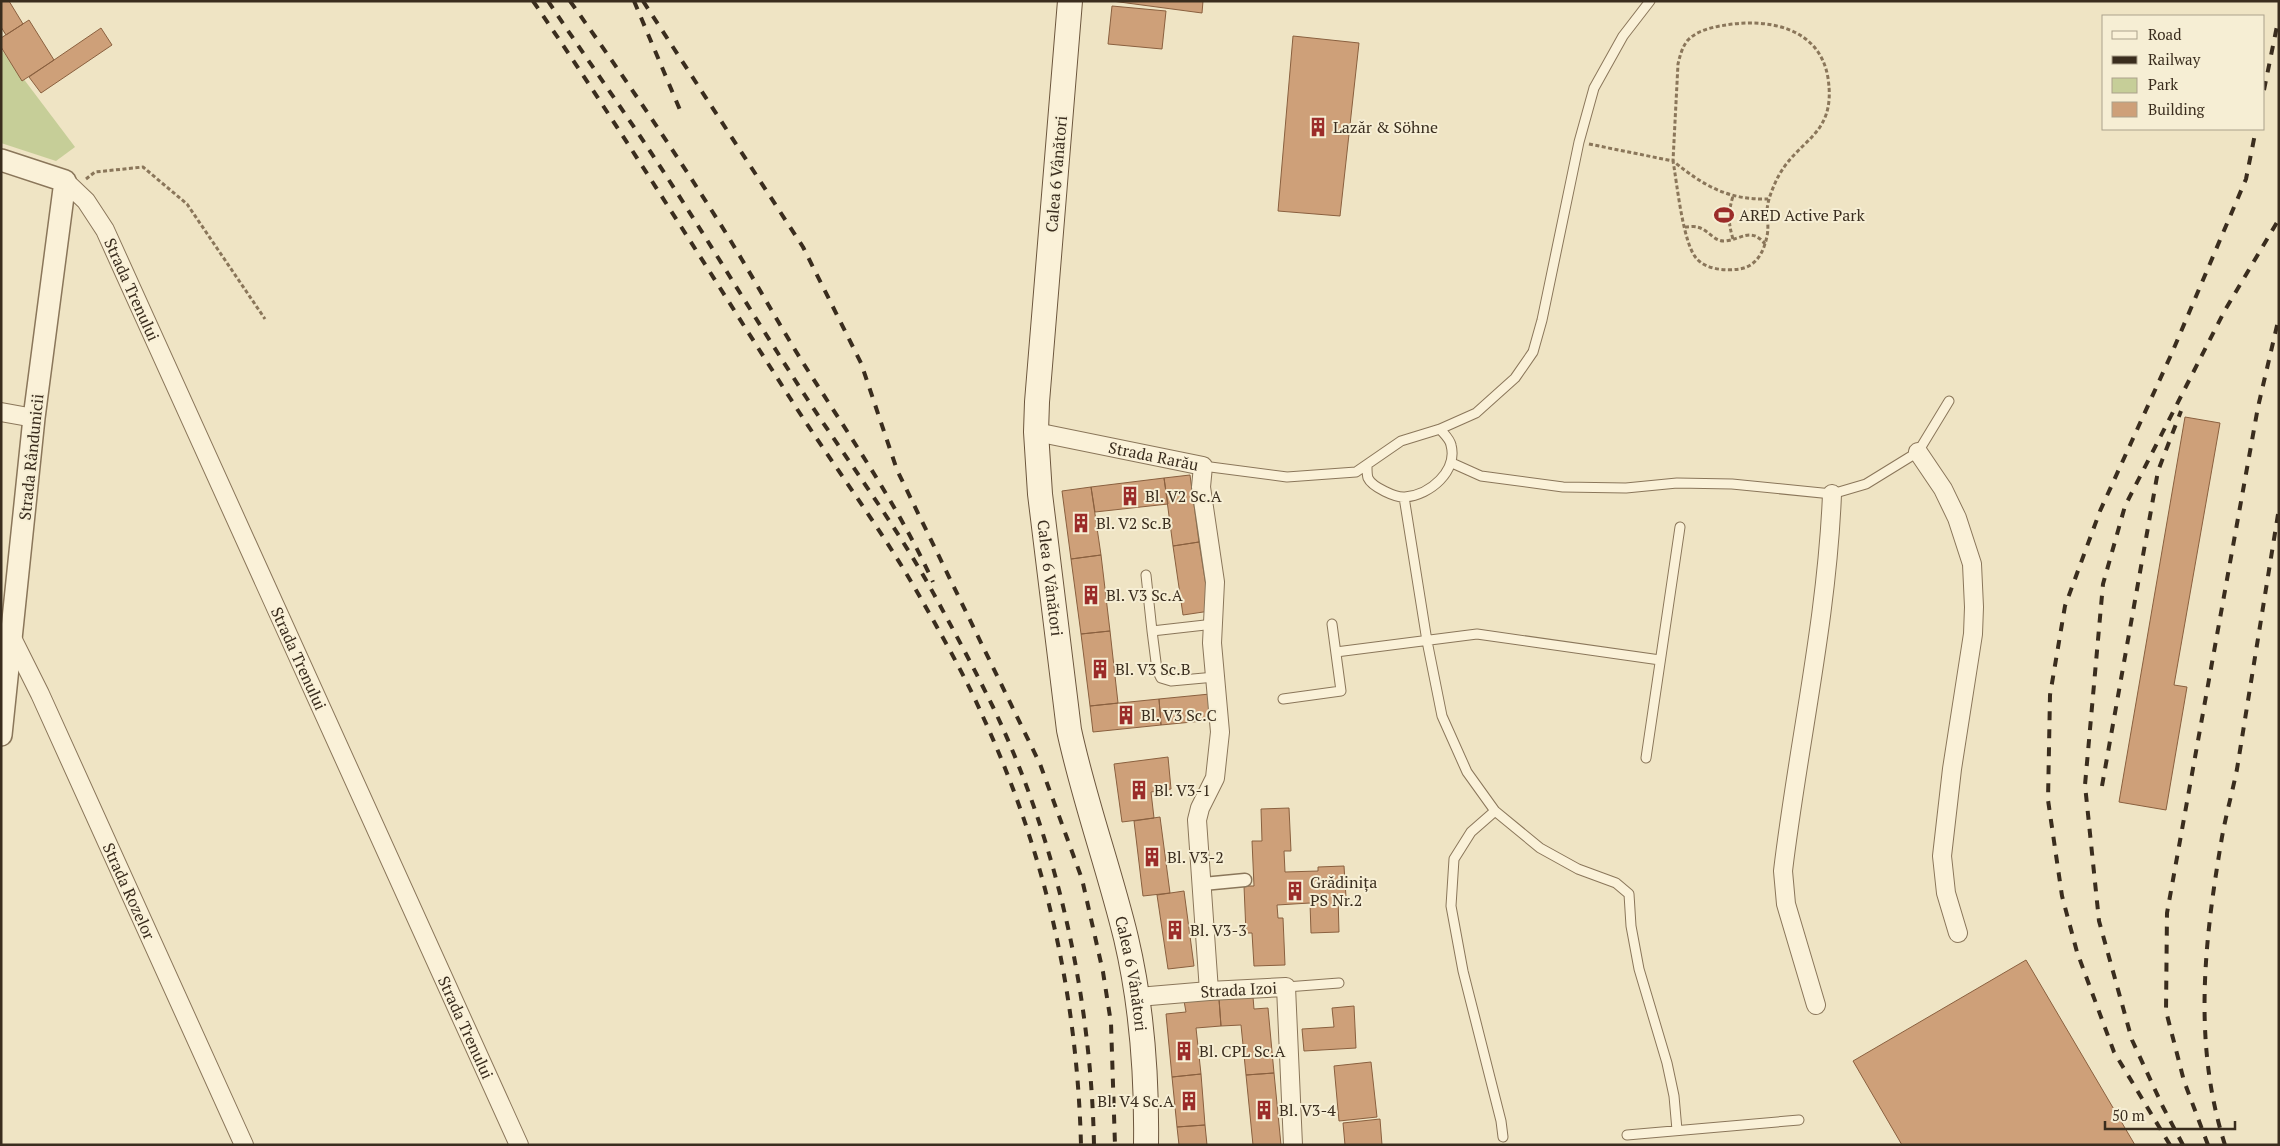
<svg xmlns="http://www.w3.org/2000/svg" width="2280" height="1146" font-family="'PT Serif',serif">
<rect width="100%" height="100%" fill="#efe4c4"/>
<!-- green -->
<path fill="#c6ce98" d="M1,49l74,98 -19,14 -55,-18z"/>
<!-- building -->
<path fill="#cea079" stroke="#8a603f" d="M1,1h8l14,23 -17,11 -5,-8z
M1112,1h91l-1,12z
M1112,6l54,5 -4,38 -54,-5z
M29,20l25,40 -32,21 -21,-34v-9z
M101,28l11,17 -71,48 -12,-16z
M1293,36l66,7 -19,173 -62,-5z
M2185,417l35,6 -46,262 13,2 -21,123 -47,-8z
M1190,475l9,67 -26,4 -9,-68z
M1164,478l4,26 -73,8 -4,-25z
M1091,487l10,68 -30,4 -9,-68z
M1199,542l11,69 -27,4 -10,-69z
M1101,555l9,76 -29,3 -10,-75z
M1110,631l8,72 -28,3 -9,-72z
M1210,694l3,26 -52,5 -2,-26z
M1159,699l2,26 -68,7 -3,-26z
M1168,757l3,32 -20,3 3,26 -32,4 -8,-58z
M1289,808l2,43h-7l1,21 33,-1v-4l26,-1 2,31h-8l1,35 -28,1 -1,-30 -33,2 1,13h5l2,47 -31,1 -2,-33h-6l-2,-47h10l-2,-45h10l-1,-32z
M1160,817l10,76 -27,3 -9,-75z
M1184,891l10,75 -26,3 -11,-74z
M2026,960l109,185h-233l-49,-84z
M1253,997l1,12 14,-1 6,65 -28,2 -5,-50 -20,1 -2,-27z
M1219,999l2,27 -25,2 5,46 -29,3 -6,-63 20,-2 -2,-11z
M1354,1006l2,42 -52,3 -2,-22 32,-2 -2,-19z
M1371,1062l6,55 -38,4 -5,-55z
M1274,1073l7,72h-28l-7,-70z
M1201,1074l4,51 -28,2 -5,-50z
M1380,1119l2,26h-37l-2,-22z
M1205,1125l2,20h-28l-2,-18z"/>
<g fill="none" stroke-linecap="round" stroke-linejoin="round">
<defs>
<path id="service" d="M1452,463l29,13 82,11 63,1 51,-5 55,1 100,10 34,-10 52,-32 31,-51
M1203,466l84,11 69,-5 45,-31 39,-12 36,-16 39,-35 18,-26 9,-32 37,-178 15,-54 29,-52 27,-35
M1367,466c0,3 0,9 1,12 4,9 28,20 37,19 25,-2 53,-26 46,-52 -1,-6 -8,-12 -11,-16
M1404,497l23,144 15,75 25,56 28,39 45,37 38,21 38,14 13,11 2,32 8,43 28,94 7,33 3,34
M1146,575l6,56 62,-7
M1152,631l5,39 4,8 10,3 44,-4
M1336,652l141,-18 183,26
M1283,699l58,-8 -9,-67
M1646,758l34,-231
M1495,811l-24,21 -17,27 -3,47 12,65 38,150 2,16
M1286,987l53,-4
M1627,1135l172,-15"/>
<path id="pedestrian" d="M1203,884l42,-4"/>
<g id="minor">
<path id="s1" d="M65,181l21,20 19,29 414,915"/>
<path d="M1,412l33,6"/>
<path id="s2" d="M1036,432l167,34 -2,21 14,95 -3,61 8,89 -5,46 -15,30 -3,12 12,171"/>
<path d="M1918,452l25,37 14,29 15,46 2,43 -1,27 -21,135 -10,87 4,37 12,40"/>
<path id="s3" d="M12,638l28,56 204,451"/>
<path id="s4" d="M1138,997l71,-6 77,-4 7,158"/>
<path d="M1816,1005l-30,-101 -3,-33c15,-126 44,-250 49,-377"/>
</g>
<path id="tertiary" d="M1,160l64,21 -31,237 -33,317"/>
<g id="secondary">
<path id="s5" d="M1070,1l-33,401 -1,30 4,62 29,236c15,70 40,138 57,208 16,68 21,137 20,207"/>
</g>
</defs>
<!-- service casing -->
<use href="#service" stroke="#8a765a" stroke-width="11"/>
<!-- pedestrian casing -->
<use href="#pedestrian" stroke="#8a765a" stroke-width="15"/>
<!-- minor casing -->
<use href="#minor" stroke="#8a765a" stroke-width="20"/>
<!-- tertiary casing -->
<use href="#tertiary" stroke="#8a765a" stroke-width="24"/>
<!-- secondary casing -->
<use href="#secondary" stroke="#6c563d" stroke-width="26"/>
<!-- path -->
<path stroke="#8a765a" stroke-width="3" stroke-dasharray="4 2.5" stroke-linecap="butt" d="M1589,144l84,17c4,22 10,84 24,98 10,11 30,12 43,10 17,-3 24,-18 27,-33 2,-9 0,-18 0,-26 1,-11 5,-20 9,-29 20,-43 61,-43 52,-103 -8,-50 -59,-60 -102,-53 -13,2 -28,5 -38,15 -6,7 -8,16 -10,24l-5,97c31,25 55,39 95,38
M86,179l9,-7 48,-5 44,37 78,115
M1685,227c4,0 9,-1 12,0 11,2 17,15 28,14 17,-2 26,-14 40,3
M1733,239c-5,-17 -5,-26 0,-43"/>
<!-- service -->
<use href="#service" stroke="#faf1d8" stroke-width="9"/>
<!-- pedestrian -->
<use href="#pedestrian" stroke="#faf1d8" stroke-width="12"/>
<!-- minor -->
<use href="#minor" stroke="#faf1d8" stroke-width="18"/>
<!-- tertiary -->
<use href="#tertiary" stroke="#faf1d8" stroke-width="21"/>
<!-- secondary -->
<use href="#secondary" stroke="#faf1d8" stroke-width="24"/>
<!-- rail -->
<path stroke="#3a2d1e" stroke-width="4" stroke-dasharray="9 9" stroke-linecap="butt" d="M533,1c89,130 172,264 257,397 44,69 94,134 134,206 21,37 43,76 60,115 62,136 93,276 97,426
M548,1c32,48 66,96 98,144 55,83 106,169 160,252 43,66 92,131 130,201 19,35 39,72 57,109 64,134 98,289 101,438
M570,1c49,69 97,139 142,210 31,48 58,98 88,147 46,73 97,145 133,224
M634,1l46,109
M643,1l160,246 58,116 36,107 143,294 42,115 21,93 8,51 4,122
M2264,90l13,-64
M2102,786l56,-315 23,-60
M2170,1145l-56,-93 -37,-100 -15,-56 -14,-96 2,-105 15,-89 35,-95 71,-156 75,-176 10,-50
M2183,1145l-20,-38 -31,-67 -33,-119 -14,-136 18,-201 22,-78 100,-196 54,-91
M2208,1145l-24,-64 -18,-70 1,-98 91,-506 21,-90
M2225,1145c-32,-100 -21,-201 -4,-302 4,-25 11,-49 16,-74 14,-87 28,-174 42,-261"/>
</g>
<!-- icons -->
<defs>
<symbol id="building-bare" viewBox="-9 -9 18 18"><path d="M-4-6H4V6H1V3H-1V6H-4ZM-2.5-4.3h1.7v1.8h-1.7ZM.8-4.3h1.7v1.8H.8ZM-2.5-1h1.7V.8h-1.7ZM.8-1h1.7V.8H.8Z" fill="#9b2c29" stroke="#f6eed4" stroke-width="2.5" paint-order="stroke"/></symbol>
<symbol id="stadium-bare" viewBox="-9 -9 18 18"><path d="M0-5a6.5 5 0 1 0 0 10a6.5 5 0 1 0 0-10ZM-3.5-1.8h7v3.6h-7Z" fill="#9b2c29" stroke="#f6eed4" stroke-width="2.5" paint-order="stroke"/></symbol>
</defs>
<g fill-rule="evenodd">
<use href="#building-bare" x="1304" y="113" width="28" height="28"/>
<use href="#stadium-bare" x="1710" y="201" width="28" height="28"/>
<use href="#building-bare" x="1116" y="482" width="28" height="28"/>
<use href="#building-bare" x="1067" y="509" width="28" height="28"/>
<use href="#building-bare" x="1077" y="581" width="28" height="28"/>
<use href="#building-bare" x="1086" y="655" width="28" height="28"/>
<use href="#building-bare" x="1112" y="701" width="28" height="28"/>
<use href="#building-bare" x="1125" y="776" width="28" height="28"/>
<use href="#building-bare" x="1138" y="843" width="28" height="28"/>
<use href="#building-bare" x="1281" y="877" width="28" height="28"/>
<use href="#building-bare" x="1161" y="916" width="28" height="28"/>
<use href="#building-bare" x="1170" y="1037" width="28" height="28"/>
<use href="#building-bare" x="1175" y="1087" width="28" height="28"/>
<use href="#building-bare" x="1250" y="1096" width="28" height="28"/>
</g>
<g text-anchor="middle" stroke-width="4" stroke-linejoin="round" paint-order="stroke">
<!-- poi labels -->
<g font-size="16" fill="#3a2d1e" stroke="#f6eed4" text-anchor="start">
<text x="1333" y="133">Lazăr &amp; Söhne</text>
<text x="1739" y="221">ARED Active Park</text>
<text x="1145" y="502">Bl. V2 Sc.A</text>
<text x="1096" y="529">Bl. V2 Sc.B</text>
<text x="1106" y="601">Bl. V3 Sc.A</text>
<text x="1115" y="675">Bl. V3 Sc.B</text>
<text x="1141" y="721">Bl. V3 Sc.C</text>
<text x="1154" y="796">Bl. V3-1</text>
<text x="1167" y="863">Bl. V3-2</text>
<text x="1310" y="888">Grădinița<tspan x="1310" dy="18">PS Nr.2</tspan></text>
<text x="1190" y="936">Bl. V3-3</text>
<text x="1199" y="1057">Bl. CPL Sc.A</text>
<text x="1174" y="1107" text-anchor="end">Bl. V4 Sc.A</text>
<text x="1279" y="1116">Bl. V3-4</text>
</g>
<!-- street labels -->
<g font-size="16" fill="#3a2d1e" stroke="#f6eed4">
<text transform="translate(1056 174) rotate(-85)" y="6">Calea 6 Vânători</text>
<text dy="6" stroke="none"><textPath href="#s1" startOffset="129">Strada Trenului</textPath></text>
<text transform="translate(31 457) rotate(-84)" y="6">Strada Rândunicii</text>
<text dy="6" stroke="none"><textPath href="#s2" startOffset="120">Strada Rarău</textPath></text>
<text dy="6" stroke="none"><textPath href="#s5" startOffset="579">Calea 6 Vânători</textPath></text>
<text dy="6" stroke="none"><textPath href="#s1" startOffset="534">Strada Trenului</textPath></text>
<text dy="6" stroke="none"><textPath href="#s3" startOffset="279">Strada Rozelor</textPath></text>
<text dy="6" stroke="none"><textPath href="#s5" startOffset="984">Calea 6 Vânători</textPath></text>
<text dy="6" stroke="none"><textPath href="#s4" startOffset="101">Strada Izoi</textPath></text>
<text dy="6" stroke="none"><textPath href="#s1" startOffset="939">Strada Trenului</textPath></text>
</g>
</g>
<!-- border -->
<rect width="2280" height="1146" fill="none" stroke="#3a2d1e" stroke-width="5"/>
<!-- legend -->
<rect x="2102" y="15" width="162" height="115" fill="#f6eed4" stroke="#aba18b"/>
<rect x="2112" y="31" width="25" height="8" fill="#faf1d8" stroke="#aba18b"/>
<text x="2148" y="40" font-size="15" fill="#3a2d1e">Road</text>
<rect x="2112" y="56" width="25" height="8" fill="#3a2d1e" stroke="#aba18b"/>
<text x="2148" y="65" font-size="15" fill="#3a2d1e">Railway</text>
<rect x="2112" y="78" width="25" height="15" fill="#c6ce98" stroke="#aba18b"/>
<text x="2148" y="90" font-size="15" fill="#3a2d1e">Park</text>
<rect x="2112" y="102" width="25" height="15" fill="#cea079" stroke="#aba18b"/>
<text x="2148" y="115" font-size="15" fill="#3a2d1e">Building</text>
<!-- scale -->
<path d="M2105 1121v8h130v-8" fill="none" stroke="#3a2d1e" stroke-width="2.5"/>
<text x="2112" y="1121" font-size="15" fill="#3a2d1e" stroke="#f6eed4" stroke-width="4" paint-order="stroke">50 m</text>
</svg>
